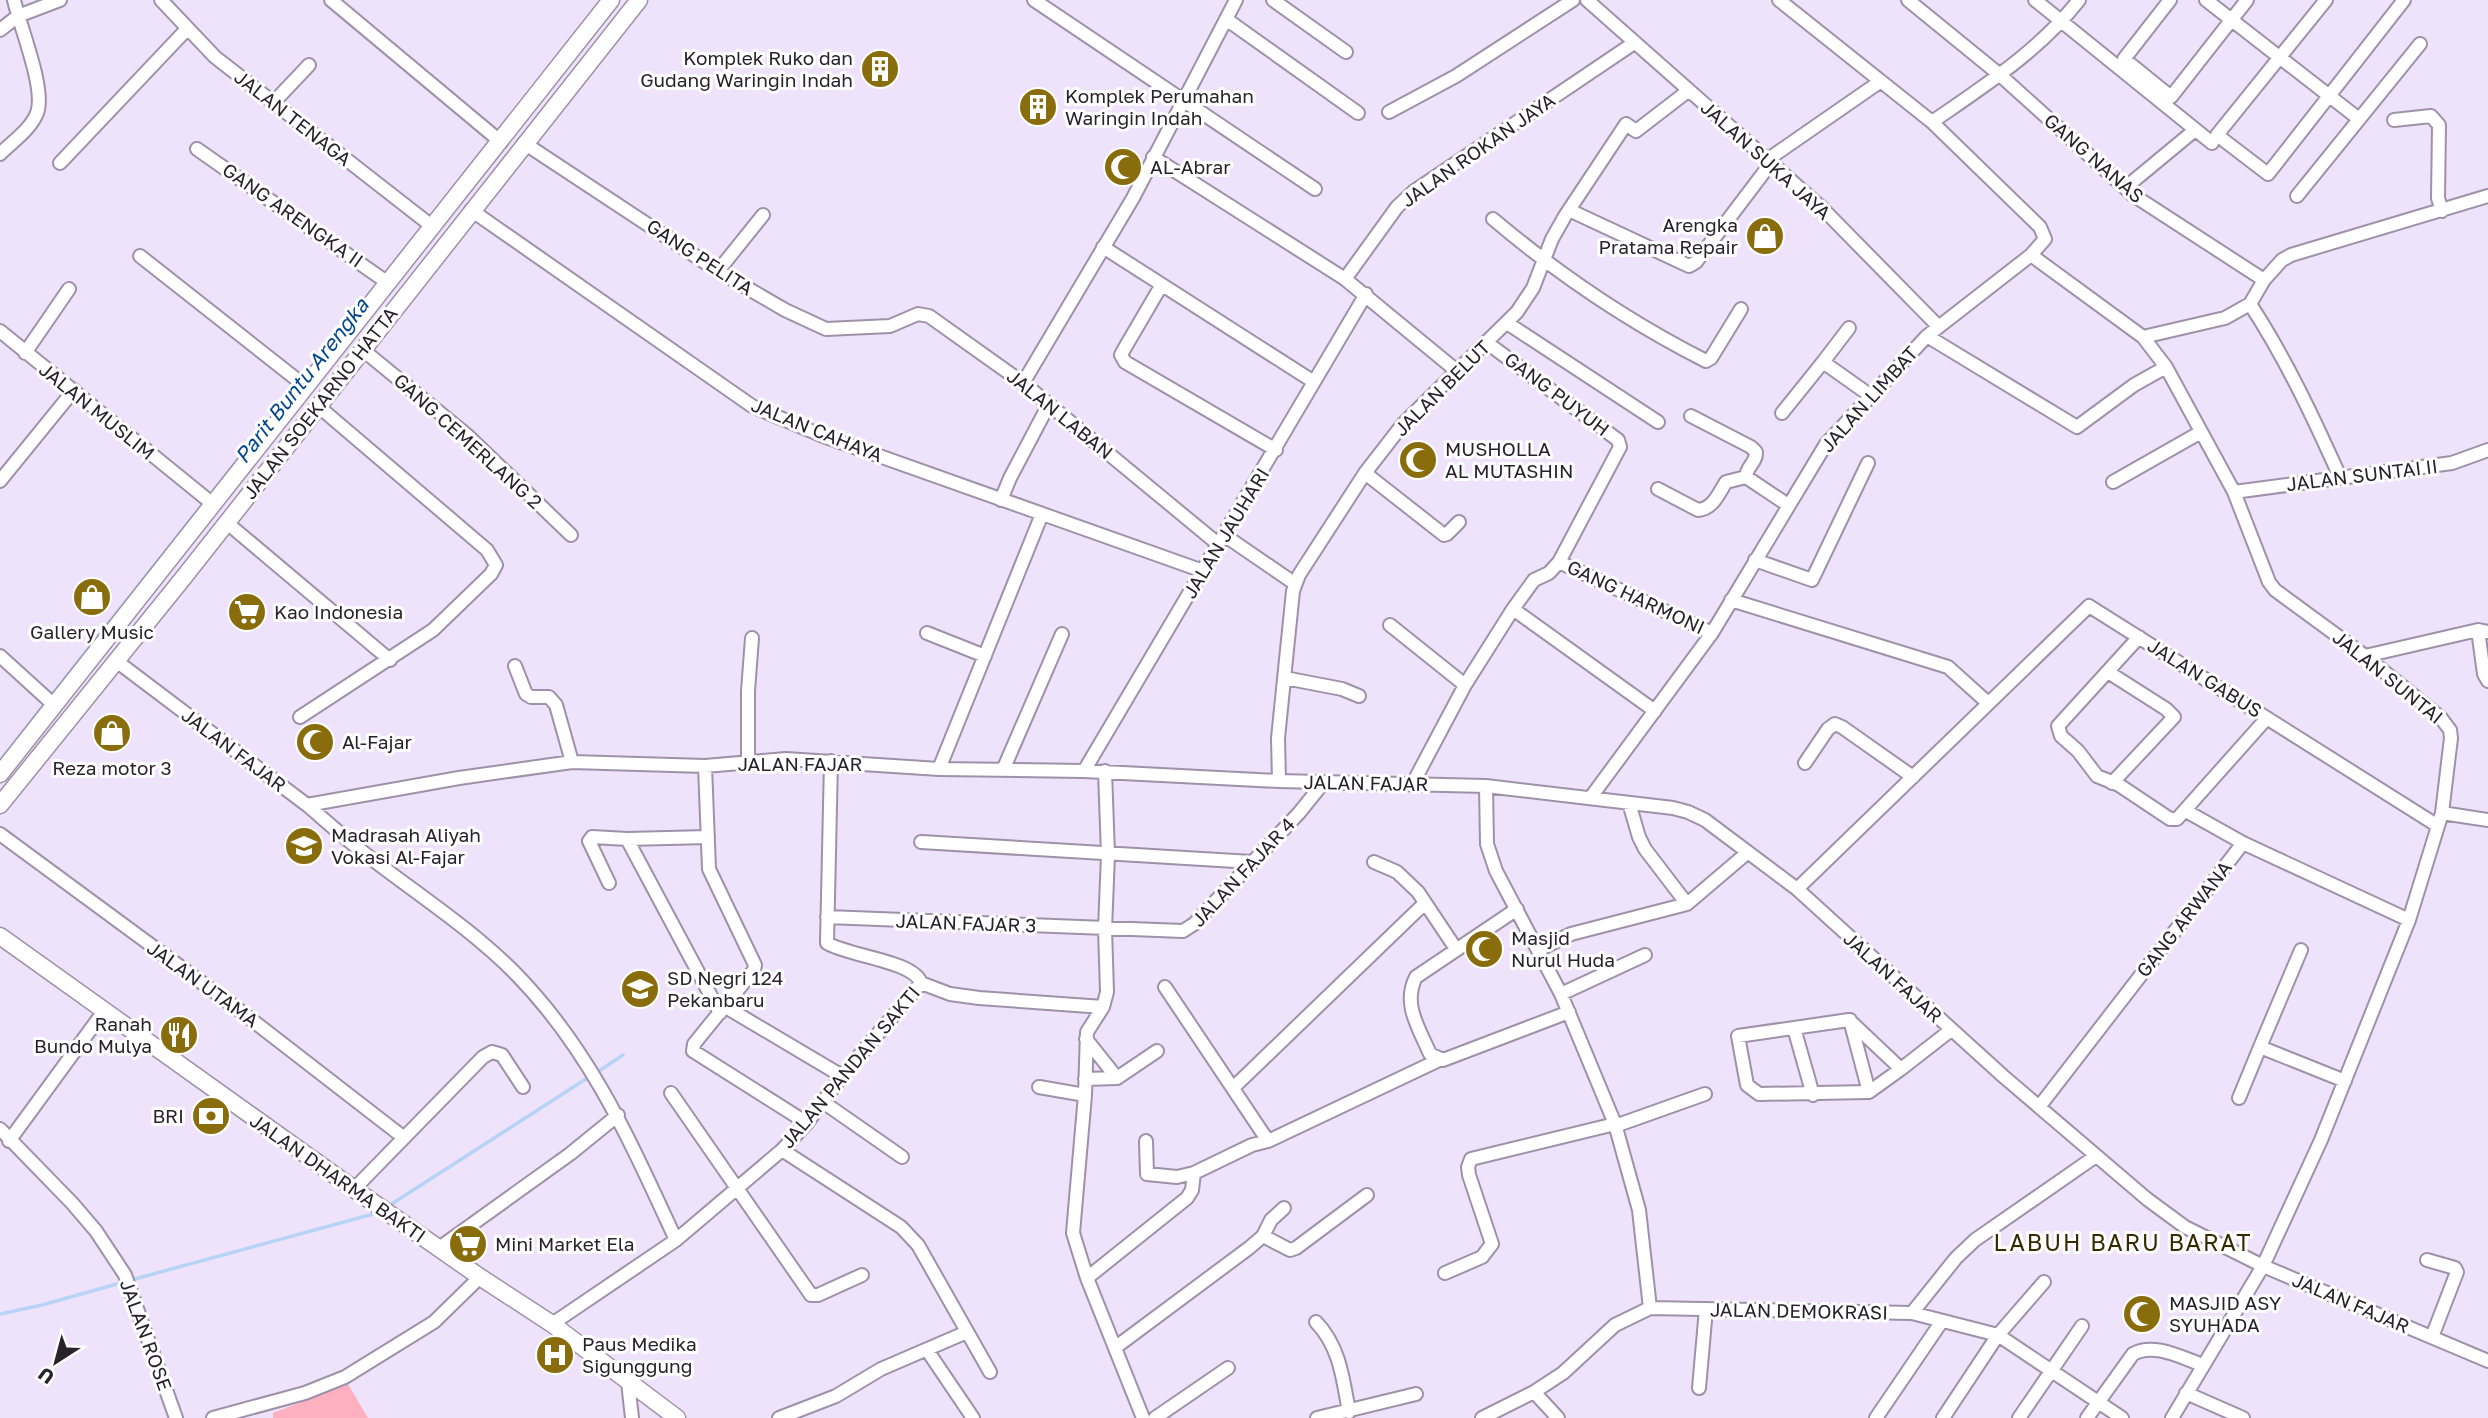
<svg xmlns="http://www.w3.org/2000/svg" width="2488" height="1418" font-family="'Golos Text',sans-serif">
<rect width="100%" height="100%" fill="#efe2fb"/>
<!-- green -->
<path fill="#fcb0c0" d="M348,1384l20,34h-95v-5z"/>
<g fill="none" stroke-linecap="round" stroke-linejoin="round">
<!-- stream -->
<path stroke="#b7d3f6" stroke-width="3.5" d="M302,379l123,-156
M50,697l247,-312
M0,761l45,-58
M596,1073l27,-18
M387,1207l202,-130
M131,1280l246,-67
M0,1314l42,-9 82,-23"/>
<defs>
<path id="minor" d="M161,0l54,57 218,170
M331,0l170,142
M1034,0l281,189
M1273,0l73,52
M1587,0l235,208 116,118
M1908,0l92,75 133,120 131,85
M2035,0l177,143
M2170,0l-46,59 47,38 76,-97
M2206,0l153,119
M2326,0l-109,135 51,39 136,-174
M1226,19l132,94
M0,30l18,-14 42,-16
M273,103l36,-38
M1389,112l67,-36 117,-76
M2394,120l37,-4 8,9 -1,73 4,13
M1932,122c52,-36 107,-71 147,-122
M524,143l194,128 67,39 41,19 64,-3 28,-12 11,2 94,67 195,161
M197,149l191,134
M0,154c12,-12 31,-25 37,-41 9,-24 -17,-86 -23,-113
M1153,157l192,122 113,93
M1767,160l114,-79
M60,163l127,-134
M2125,188l70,-58
M2297,196l123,-152
M471,210l281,196 71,30 380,135
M1569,210l120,56 7,-4 75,-99
M1493,219c64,54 138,104 213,142l5,-3 30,-49
M1103,247l211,135
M2031,255l112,82 23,30 68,125 35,90 6,8 90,66 76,62 9,12 1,8 -9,75 -33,107 -88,220 -58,126 -91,152
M140,256l165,130
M718,271l45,-56
M1345,279l52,-72 16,-15 221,-149
M1161,286l-38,65 -2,4 4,7 151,88
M2250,304c36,55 63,113 90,173
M1507,323l151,99
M0,331l214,174
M1927,336l150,91 57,-42 32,-18
M2143,337l82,-19 25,-14 14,-24 18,-20 9,-5 197,-59
M363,350l105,86 103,99
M25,353l44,-64
M1823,362l26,-34
M1023,383l110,-185 103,-198
M1782,413l41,-51 48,34
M1691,416l60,31 5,5c1,10 -10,15 -10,25l42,28
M1365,473l79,62 3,-1 12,-12
M0,481l74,-91
M2113,482l88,-50
M1658,489l40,21c15,-1 21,-17 28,-28l20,-5
M2234,492l218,-29 36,-13
M1001,500l9,-22 39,-74
M226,522l164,138
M1224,535l70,48
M1755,560l57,20 56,-117
M1559,562l153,71
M1731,600l217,67 40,36
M1513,609l142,102
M1390,625l75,60
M2478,630l6,44 4,7
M927,633l58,23
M2139,637l-81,89 3,10 17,15 19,25 22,9 51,34h7l90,-101
M0,656l54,49
M2365,656l113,-26 10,2
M115,660l192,145 152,-27 113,-16 133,4 81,-7 153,10 145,2 195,10 207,5 187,22 15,4 17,8 92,69 206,187 144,123 38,28 78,39 225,95
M515,666l11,28 5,3h18l7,8 16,57
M2108,672l58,37 8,8 -62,66
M1285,678l57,11 17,7
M300,717l133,-87 58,-56 5,-9 -9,-15 -169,-144
M748,761v-70l4,-53
M1805,763l23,-34 7,-5 7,3 71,50
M705,766l4,103 46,96 -1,5 -60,74 -1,7 114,72
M939,769l103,-255
M1003,770l59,-136
M1084,771l282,-477
M1105,771l3,84 -3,74 2,63 -4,15 -16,25 -2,63 -12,138 14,45 56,140
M1279,781l-1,-43 15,-147 6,-16 66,-102 38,-49 114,-112 16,-24 19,-49 13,-23 61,-92 10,7 52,-40
M1412,785l53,-100 48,-76 21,-29 15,-7 10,-11 61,-115 -2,-7 -132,-98
M1486,786l1,58 9,27 65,123 54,130 24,86 11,98
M1591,797l121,-164 114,-189 101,-108 104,-81 14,-16 -5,-12 -108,-105 -153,-122
M1629,803l10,34 6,12 42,55
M307,805c20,17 40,35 61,51 49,38 102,72 146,116 77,78 117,171 162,268
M2186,811l57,32
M2442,813l46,7
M0,834l239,176 164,127
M627,839l93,174
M921,842l331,20
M1374,862l23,10 21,20 38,57
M609,883l-20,-42 3,-4 35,2 81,-2
M1797,889l292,-283 349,220
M1517,909l-101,68c-14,27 3,51 14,77l13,6 126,-48
M827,917l356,14 11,-7 105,-111 25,-31
M1538,950l33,-16 116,-30 60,-51
M2301,950l-41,97 85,34
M921,983l29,11 29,4 124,9
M1165,987l103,154
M1561,994l84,-39
M724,1006l118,70
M1850,1020l19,72
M1794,1028l19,67
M1086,1039l31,39
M1901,1069l-32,23 -110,2 -12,-9 -9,-49 111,-16 52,49 50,-39
M1085,1079l32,-1 40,-27
M1039,1087l46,8
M1233,1088l192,-185
M671,1093l140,202h7l44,-20
M2239,1098l21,-51
M823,1102l79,55
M2039,1107l204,-264 166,77
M1615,1126l90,-32
M0,1129l72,74 24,28 29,44 51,143
M9,1141l95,-130
M782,1150l119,77 17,18 72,127
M1194,1173l58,-28 16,-4 171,-81
M354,1189l129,-132 9,-5 10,3 21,32
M1263,1236l27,14 6,-2 71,-53
M439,1248l131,-94 48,-39
M2427,1260l28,8 2,4 -25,65
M1445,1273l37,-16 10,-13 -23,-69 -1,-8 3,-8 144,-35
M1087,1278l100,-80 5,-8 2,-17 -17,4 -30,-3 -1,-33
M1912,1313l44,-55 19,-18 121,-84
M1316,1322c24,25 27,57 33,90
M552,1324l124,-84 106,-90 25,-27 35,-47 79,-93c-7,-22 -73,-27 -94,-40l4,-182
M1116,1347l133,-99 14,-12 8,-16 13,-12
M927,1350l46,68
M628,1382l4,36
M1699,1388l7,-79
M1534,1392l24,26
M2186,1393l57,25
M213,1418l92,-25 40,-16 89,-55 46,-45
M779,1418l57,-22 45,-27 86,-37
M1155,1418l73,-50
M1317,1418l99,-24
M1482,1418l52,-26 29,-19 52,-48 35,-17 262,5 86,22 124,83
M1876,1418l66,-97
M1943,1418l55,-83 46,-53
M2019,1418l63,-92
M2087,1418l46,-64c21,-12 49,4 70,11"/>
<path id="major" d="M0,774l611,-774
M0,805l184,-228 455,-577
M0,936l354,253 126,88 72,47 125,94"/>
</defs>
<!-- minor casing -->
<use href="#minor" stroke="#9e91a8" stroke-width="16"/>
<!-- major casing -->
<use href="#major" stroke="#9e91a8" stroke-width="19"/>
<!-- minor -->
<use href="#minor" stroke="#fff" stroke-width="12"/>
<!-- major -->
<use href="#major" stroke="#fff" stroke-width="16"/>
</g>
<!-- icons -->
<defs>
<symbol id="building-disc" viewBox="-11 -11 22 22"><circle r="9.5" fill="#896c0b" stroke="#fff"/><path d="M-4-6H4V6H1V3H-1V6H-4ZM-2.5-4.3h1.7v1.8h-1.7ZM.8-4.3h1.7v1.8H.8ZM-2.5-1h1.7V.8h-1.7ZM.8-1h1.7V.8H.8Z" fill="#fff"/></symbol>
<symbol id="mosque-disc" viewBox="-11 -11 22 22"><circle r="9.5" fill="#896c0b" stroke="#fff"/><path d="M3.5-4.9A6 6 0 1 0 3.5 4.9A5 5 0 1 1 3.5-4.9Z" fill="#fff"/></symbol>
<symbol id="shop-disc" viewBox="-11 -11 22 22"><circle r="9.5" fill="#896c0b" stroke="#fff"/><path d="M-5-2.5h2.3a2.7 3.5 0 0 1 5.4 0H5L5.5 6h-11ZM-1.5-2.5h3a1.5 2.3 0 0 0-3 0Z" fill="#fff"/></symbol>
<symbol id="supermarket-disc" viewBox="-11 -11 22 22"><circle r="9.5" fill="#896c0b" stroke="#fff"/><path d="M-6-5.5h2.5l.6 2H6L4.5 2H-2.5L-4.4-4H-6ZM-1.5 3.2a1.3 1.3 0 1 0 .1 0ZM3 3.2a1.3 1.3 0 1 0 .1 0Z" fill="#fff"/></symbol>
<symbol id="school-disc" viewBox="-11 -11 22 22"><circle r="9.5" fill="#896c0b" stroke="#fff"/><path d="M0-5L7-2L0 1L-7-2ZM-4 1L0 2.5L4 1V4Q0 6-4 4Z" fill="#fff"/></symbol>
<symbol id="restaurant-disc" viewBox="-11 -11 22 22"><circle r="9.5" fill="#896c0b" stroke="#fff"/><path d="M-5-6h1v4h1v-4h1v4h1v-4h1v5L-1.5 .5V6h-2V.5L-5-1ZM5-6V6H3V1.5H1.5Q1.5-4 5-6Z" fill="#fff"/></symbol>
<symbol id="bank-disc" viewBox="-11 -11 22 22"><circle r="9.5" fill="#896c0b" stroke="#fff"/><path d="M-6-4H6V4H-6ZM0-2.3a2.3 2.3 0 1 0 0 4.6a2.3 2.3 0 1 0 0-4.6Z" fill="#fff"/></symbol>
<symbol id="hospital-disc" viewBox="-11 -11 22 22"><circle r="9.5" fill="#896c0b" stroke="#fff"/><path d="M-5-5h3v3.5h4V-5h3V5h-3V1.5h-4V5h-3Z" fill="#fff"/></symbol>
</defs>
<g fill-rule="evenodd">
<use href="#building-disc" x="858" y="47" width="44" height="44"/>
<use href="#building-disc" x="1016" y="85" width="44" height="44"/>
<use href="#mosque-disc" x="1101" y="145" width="44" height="44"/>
<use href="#shop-disc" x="1743" y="214" width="44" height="44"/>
<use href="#mosque-disc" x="1396" y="438" width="44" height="44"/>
<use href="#shop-disc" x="70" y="575" width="44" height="44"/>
<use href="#supermarket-disc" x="225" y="590" width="44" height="44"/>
<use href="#shop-disc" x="90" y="711" width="44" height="44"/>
<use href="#mosque-disc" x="293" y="720" width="44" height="44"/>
<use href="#school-disc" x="282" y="824" width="44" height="44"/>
<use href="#mosque-disc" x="1462" y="927" width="44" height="44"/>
<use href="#school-disc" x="618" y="967" width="44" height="44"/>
<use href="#restaurant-disc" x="157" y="1013" width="44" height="44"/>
<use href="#bank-disc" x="189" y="1094" width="44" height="44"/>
<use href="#supermarket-disc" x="446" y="1222" width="44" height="44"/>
<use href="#mosque-disc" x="2120" y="1292" width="44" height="44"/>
<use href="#hospital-disc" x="533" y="1333" width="44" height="44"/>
</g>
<g text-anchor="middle" stroke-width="6" stroke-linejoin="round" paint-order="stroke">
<!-- poi labels -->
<g font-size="19" fill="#27222b" stroke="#fff" text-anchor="start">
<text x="853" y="65" text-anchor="end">Komplek Ruko dan<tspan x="853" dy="22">Gudang Waringin Indah</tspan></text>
<text x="1065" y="103">Komplek Perumahan<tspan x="1065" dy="22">Waringin Indah</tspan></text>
<text x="1150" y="174">AL-Abrar</text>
<text x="1738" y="232" text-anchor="end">Arengka<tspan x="1738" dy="22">Pratama Repair</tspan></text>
<text x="1445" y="456">MUSHOLLA<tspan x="1445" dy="22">AL MUTASHIN</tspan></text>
<text x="274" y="619">Kao Indonesia</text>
<text x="92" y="639" text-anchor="middle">Gallery Music</text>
<text x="342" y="749">Al-Fajar</text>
<text x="112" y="775" text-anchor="middle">Reza motor 3</text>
<text x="331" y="842">Madrasah Aliyah<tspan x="331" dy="22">Vokasi Al-Fajar</tspan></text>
<text x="1511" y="945">Masjid<tspan x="1511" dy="22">Nurul Huda</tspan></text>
<text x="667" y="985">SD Negri 124<tspan x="667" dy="22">Pekanbaru</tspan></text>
<text x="152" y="1031" text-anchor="end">Ranah<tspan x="152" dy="22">Bundo Mulya</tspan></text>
<text x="184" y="1123" text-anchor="end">BRI</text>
<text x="495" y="1251">Mini Market Ela</text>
<text x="2169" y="1310">MASJID ASY<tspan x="2169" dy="22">SYUHADA</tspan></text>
<text x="582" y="1351">Paus Medika<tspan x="582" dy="22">Sigunggung</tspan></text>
</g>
<!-- street labels -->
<g font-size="19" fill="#27222b" stroke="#fff">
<text transform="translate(293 118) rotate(38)" y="7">JALAN TENAGA</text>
<text transform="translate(1478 150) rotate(-35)" y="7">JALAN ROKAN JAYA</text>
<text transform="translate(2094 158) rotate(41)" y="7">GANG NANAS</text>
<text transform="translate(1766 160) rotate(42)" y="7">JALAN SUKA JAYA</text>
<text transform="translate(293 215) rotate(35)" y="7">GANG ARENGKA II</text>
<text transform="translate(700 257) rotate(33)" y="7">GANG PELITA</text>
<text transform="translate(1442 388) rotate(-45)" y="7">JALAN BELUT</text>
<text transform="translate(1557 394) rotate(37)" y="7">GANG PUYUH</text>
<text transform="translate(1869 399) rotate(-48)" y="7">JALAN LIMBAT</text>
<text transform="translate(320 403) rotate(-52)" y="7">JALAN SOEKARNO HATTA</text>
<text transform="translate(97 411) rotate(39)" y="7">JALAN MUSLIM</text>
<text transform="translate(1060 414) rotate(39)" y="7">JALAN LABAN</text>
<text transform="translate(817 430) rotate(22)" y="7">JALAN CAHAYA</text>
<text transform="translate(468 441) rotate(42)" y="7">GANG CEMERLANG 2</text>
<text transform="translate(2362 475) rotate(-7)" y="7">JALAN SUNTAI II</text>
<text transform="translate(1226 533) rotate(-59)" y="7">JALAN JAUHARI</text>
<text transform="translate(1636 597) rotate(25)" y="7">GANG HARMONI</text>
<text transform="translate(2388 677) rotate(39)" y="7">JALAN SUNTAI</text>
<text transform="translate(2205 678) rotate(32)" y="7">JALAN GABUS</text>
<text transform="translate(234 750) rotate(37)" y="7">JALAN FAJAR</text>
<text x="800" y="771">JALAN FAJAR</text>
<text transform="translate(1366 783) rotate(1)" y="7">JALAN FAJAR</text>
<text transform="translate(1243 872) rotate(-47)" y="7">JALAN FAJAR 4</text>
<text transform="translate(2184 919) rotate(-52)" y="7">GANG ARWANA</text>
<text transform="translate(966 923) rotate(2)" y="7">JALAN FAJAR 3</text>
<text transform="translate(1893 977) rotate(42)" y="7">JALAN FAJAR</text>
<text transform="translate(203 984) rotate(36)" y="7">JALAN UTAMA</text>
<text transform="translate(850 1067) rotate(-50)" y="7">JALAN PANDAN SAKTI</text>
<text transform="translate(338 1178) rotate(35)" y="7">JALAN DHARMA BAKTI</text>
<text transform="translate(2351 1303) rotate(23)" y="7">JALAN FAJAR</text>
<text transform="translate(1799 1311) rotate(1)" y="7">JALAN DEMOKRASI</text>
<text transform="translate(146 1335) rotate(70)" y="7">JALAN ROSE</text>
</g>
<!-- water labels -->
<g font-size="21" font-style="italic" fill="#03488b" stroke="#fff">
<text transform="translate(302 381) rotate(-52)" y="7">Parit Buntu Arengka</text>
</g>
<!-- quarter labels -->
<g font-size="23" letter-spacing="2" fill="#382a00" stroke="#fff">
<text x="2123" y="1251">LABUH BARU BARAT</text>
</g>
</g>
<!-- north arrow -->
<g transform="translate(56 1362) rotate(216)" stroke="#ffffff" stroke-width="5" paint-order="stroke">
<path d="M0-5L12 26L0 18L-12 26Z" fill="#27222b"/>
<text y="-10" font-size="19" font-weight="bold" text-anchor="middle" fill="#27222b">U</text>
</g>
</svg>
